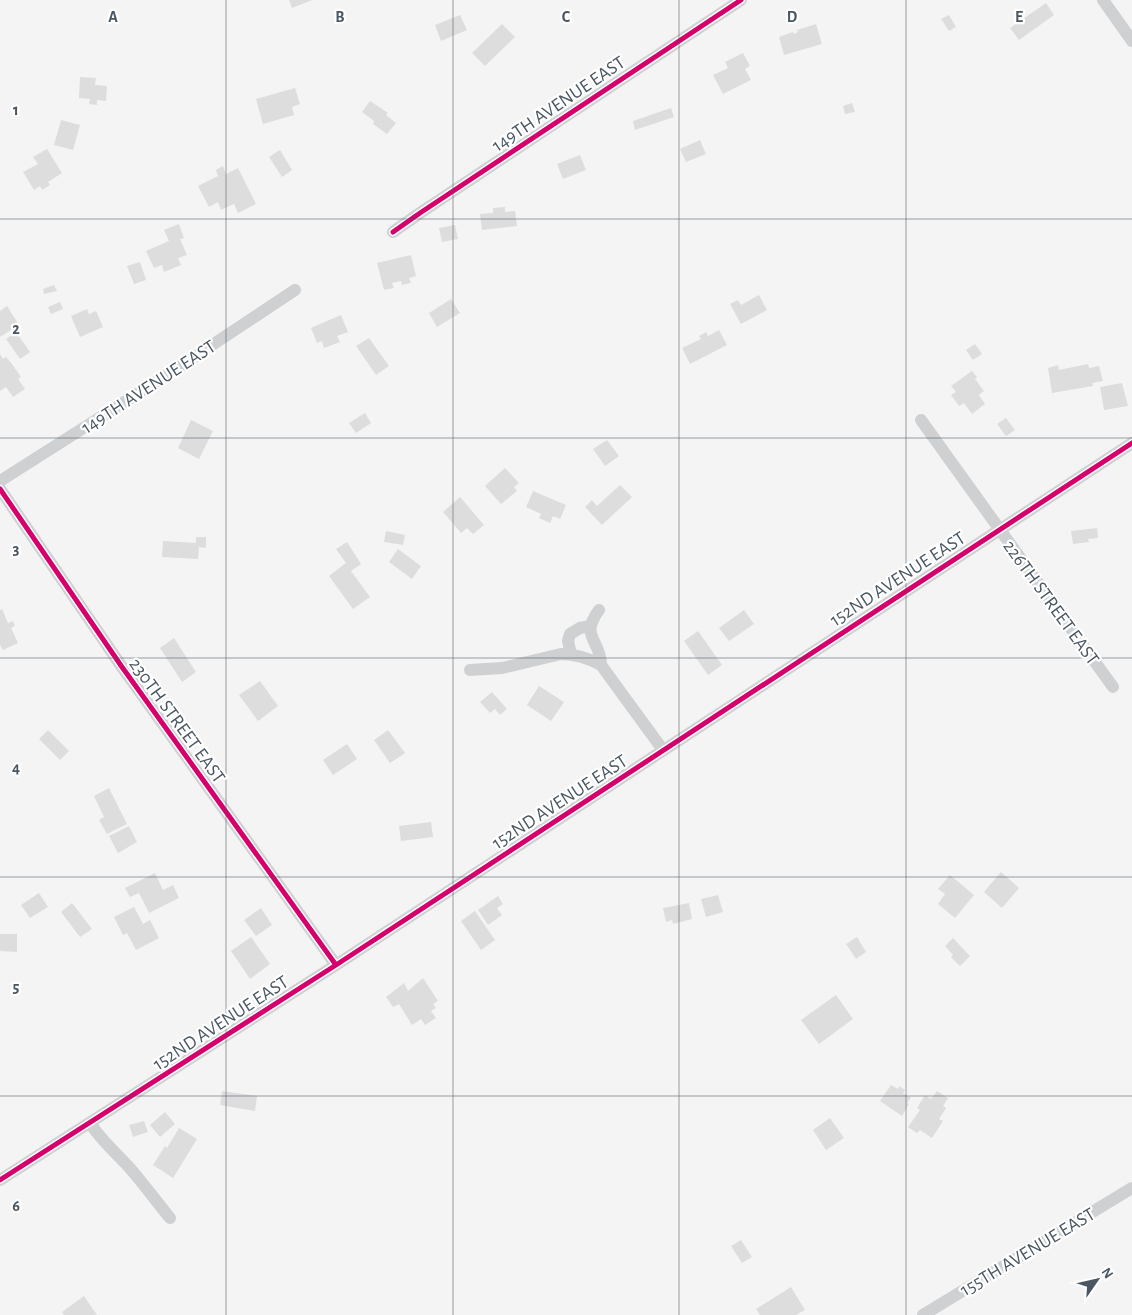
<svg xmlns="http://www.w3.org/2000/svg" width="1132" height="1315" font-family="'Alegreya Sans',sans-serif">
<rect width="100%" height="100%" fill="#f4f4f4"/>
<!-- building -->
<path fill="#ddddde" d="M289,0h23l-20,8z
M1046,3l8,12 -35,25 -9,-12z
M460,15l7,15 -26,11 -6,-16z
M949,15l7,12 -7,4 -8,-12z
M502,24l13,13 -30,29 -13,-13z
M816,24l6,20 -38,11 -5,-18 14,-5 1,2 4,-2 -1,-2z
M743,53l7,13 -5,3 6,11 -28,14 -10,-19 15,-7 -3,-6z
M80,77l16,1 -1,7 12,1 -1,15 -9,-1v5l-8,-1 1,-5 -11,-1z
M295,88l5,16 -8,3 2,8 -31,9 -7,-25z
M370,101l18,12 -2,2 10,8 -9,11 -14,-10 1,-3 -12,-9z
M852,103l3,9 -10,2 -2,-8z
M671,108l3,9 -39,13 -2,-9z
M61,120l19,5 -7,25 -19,-5z
M700,140l6,14 -20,8 -6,-13z
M47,149l15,24 -14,9 2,3 -8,5 -2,-4 -6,4 -11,-18 15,-8 -5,-7z
M280,150l12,20 -10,7 -13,-20z
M580,155l6,15 -23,9 -6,-15z
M223,166l3,8 12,-6 18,36 -18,9 -4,-9 -13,6 -3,-8 -9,5 -11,-21 20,-10 -2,-6z
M505,207v5l10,-1 2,15 -35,4 -2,-16 13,-1v-5z
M179,224l5,14 -4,1 7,16 -9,3 3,7 -17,7 -2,-7 -8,3 -8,-17 23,-10 -5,-11z
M455,225l3,14 -16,3 -3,-14z
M411,255l5,21 -7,2 2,5 -9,2 -1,-4 -9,2 2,5 -10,2 -7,-27z
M140,262l6,18 -12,4 -7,-18z
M54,285l3,6 -13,3 -1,-5z
M759,295l8,15 -26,14 -11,-20 8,-4 3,5z
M451,299l9,14 -23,14 -8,-14z
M60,302l3,7 -12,5 -3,-7z
M7,306l12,19 -19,12v-26z
M87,309l2,5 7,-3 7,16 -23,10 -9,-21z
M341,315l7,17 -11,4 3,6 -16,6 -2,-7 -5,2 -6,-15z
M719,330l8,15 -37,19 -8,-16 19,-9 -2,-3 7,-4 2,4z
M16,332l14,20 -10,7 -14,-20z
M369,338l20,28 -13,9 -20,-29z
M975,344l7,10 -9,6 -7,-10z
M0,354l3,5 3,-2 6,7 9,13 -3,2 7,10 -12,8 -7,-10 -6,4z
M1088,364l1,4 10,-2 4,15 -11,2 1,3 -41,7 -4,-25 10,-3 1,5z
M972,371l5,6 -2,2 9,12 -5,4 6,9 -13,10 -8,-11 -5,3 -8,-11 5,-3 -5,-6z
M1122,383l6,23 -24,4 -4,-23z
M365,413l6,10 -15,10 -7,-10z
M1006,418l9,12 -9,6 -9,-12z
M191,420l22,11 -14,28 -21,-11z
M607,440l12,16 -14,10 -12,-17z
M505,468l14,15 -5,4 3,4 -16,13 -16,-18z
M620,485l12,12 -30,28 -17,-18 7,-7 5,6z
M533,491l33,14 -6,14 -7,-3 -3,7 -11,-5 2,-4 -15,-7z
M460,497l24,28 -11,9 -6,-6 -6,5 -18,-21z
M1097,528l1,10 -10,1 1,3 -16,2 -2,-13z
M386,531l19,4 -2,10 -19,-3z
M196,537h10v11l-7,-1 -1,12 -36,-2 1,-16 33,2z
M347,542l14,22 -10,7 19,26 -17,12 -24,-33 17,-13 -10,-14z
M398,549l23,17 -9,13 -23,-17z
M2,609l6,14 5,-2 2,5 -4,2 7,15 -15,7 -3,-5v-35z
M744,610l10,14 -25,17 -10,-13z
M698,631l24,34 -14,10 -24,-34z
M174,638l22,34 -14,10 -22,-34z
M260,681l18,25 -20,15 -19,-26z
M539,686l25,16 -13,19 -24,-16z
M492,692l15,17 -7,6 -5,-6 -5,4 -10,-11z
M48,730l21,21 -9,9 -21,-21z
M388,730l17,23 -15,10 -16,-23z
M347,744l10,15 -24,16 -10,-15z
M109,788l18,36 -20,10 -8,-14 5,-3 -10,-21z
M431,822l2,15 -32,4 -2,-15z
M129,826l8,16 -19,11 -9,-17z
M1001,872l18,16 -17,20 -18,-16z
M155,873l8,17 10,-5 6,13 -30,15 -10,-20 -9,4 -5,-9z
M950,875l24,20 -19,23 -17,-14 7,-10 -7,-5z
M39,893l9,14 -18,11 -9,-13z
M718,895l5,17 -17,5 -5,-18z
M498,896l5,8 -6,4 5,7 -14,10 -10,-15z
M72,903l20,26 -12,8 -19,-25z
M689,903l3,16 -19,5 -1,-4 -6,2 -3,-14z
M134,907l9,17 7,-4 9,18 -23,12 -9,-17 -4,2 -9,-18z
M261,908l11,17 -16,11 -12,-16z
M475,911l20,29 -14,10 -20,-29z
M0,934h17v18l-17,-1z
M251,937l19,27 -20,15 -19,-28z
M857,937l9,15 -10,7 -10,-15z
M953,938l17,18 -10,10 -9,-9 2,-2 -8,-9z
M423,978l15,23 -5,3 3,4 -5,3 5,7 -11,7 -4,-6 -9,6 -13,-21 -6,3 -7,-10 18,-14 4,8z
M836,995l17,24 -34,25 -18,-24z
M891,1085l7,4 1,-3 6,4 -2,3 8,5 -4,5 2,1 -7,12 -22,-15z
M222,1091l35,5 -2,15 -35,-6z
M937,1091l11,7 -5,8 3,2 -7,11 4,2 -11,17 -12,-8 -3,3 -9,-6 12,-17 -3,-2 8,-13 6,4z
M165,1112l10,12 -15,13 -10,-12z
M830,1118l14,20 -18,12 -13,-20z
M144,1121l4,11 -15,5 -4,-12z
M179,1128l18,11 -24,39 -20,-13 12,-19 2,2z
M741,1240l11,17 -10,6 -11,-17z
M791,1287l14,23 -9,5h-36l-4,-6z
M84,1296l13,19h-33l-2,-3z"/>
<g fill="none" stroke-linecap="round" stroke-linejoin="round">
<!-- minor -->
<path stroke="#ced0d2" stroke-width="12" d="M1103,0l29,41
M393,232l27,-19 321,-213
M921,420l192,267
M0,481l170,-108 125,-83
M0,489l122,178 214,298
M599,610c-20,27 2,30 2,55
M571,654l-3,-13 2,-7 10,-6 10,-2
M470,670l32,-2 59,-14c15,0 27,4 40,11l62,85
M90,1123c10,16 25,29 38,43 15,17 28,35 42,52
M0,1180l336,-215 796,-522
M923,1315l209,-127"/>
<defs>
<path id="cycleway" d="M393,232l27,-19 321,-213
M0,489l122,178 214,298
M0,1180l336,-215 796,-522"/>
</defs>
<!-- cycleway casing -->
<use href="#cycleway" stroke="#fff" stroke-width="8"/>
<!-- cycleway -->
<use href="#cycleway" stroke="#d6006c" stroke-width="5"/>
</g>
<!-- grid -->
<path fill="none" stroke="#4a5661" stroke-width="1" stroke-opacity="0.55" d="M226,0v1315M453,0v1315M679,0v1315M906,0v1315M0,219h1132M0,438h1132M0,658h1132M0,877h1132M0,1096h1132"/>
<g text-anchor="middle" stroke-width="4.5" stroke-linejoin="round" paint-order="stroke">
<!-- street labels -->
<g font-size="19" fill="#4a5661" stroke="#fff">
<text transform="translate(558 103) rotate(-34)" y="7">149TH AVENUE EAST</text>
<text transform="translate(148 386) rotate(-33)" y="7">149TH AVENUE EAST</text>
<text transform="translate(897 578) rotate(-33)" y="7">152ND AVENUE EAST</text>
<text transform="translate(1052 602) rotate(54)" y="7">226TH STREET EAST</text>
<text transform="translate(178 720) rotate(54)" y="7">230TH STREET EAST</text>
<text transform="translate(559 801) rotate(-33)" y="7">152ND AVENUE EAST</text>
<text transform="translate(220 1022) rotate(-33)" y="7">152ND AVENUE EAST</text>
<text transform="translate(1027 1251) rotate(-31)" y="7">155TH AVENUE EAST</text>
</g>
</g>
<g font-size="16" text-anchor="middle" font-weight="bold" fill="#4a5661" stroke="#fff" stroke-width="4.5" stroke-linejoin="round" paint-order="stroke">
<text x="113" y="22">A</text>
<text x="340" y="22">B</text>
<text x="566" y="22">C</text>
<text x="792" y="22">D</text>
<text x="1019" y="22">E</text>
<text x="16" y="115">1</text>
<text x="16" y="334">2</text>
<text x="16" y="554">3</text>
<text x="16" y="773">4</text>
<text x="16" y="992">5</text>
<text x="16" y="1211">6</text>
</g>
<!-- north arrow -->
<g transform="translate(1097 1280) rotate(56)" stroke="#ffffff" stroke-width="4" paint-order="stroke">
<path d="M0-4L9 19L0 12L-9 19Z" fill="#4a5661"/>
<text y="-8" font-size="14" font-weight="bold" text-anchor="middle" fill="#4a5661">N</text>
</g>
</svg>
